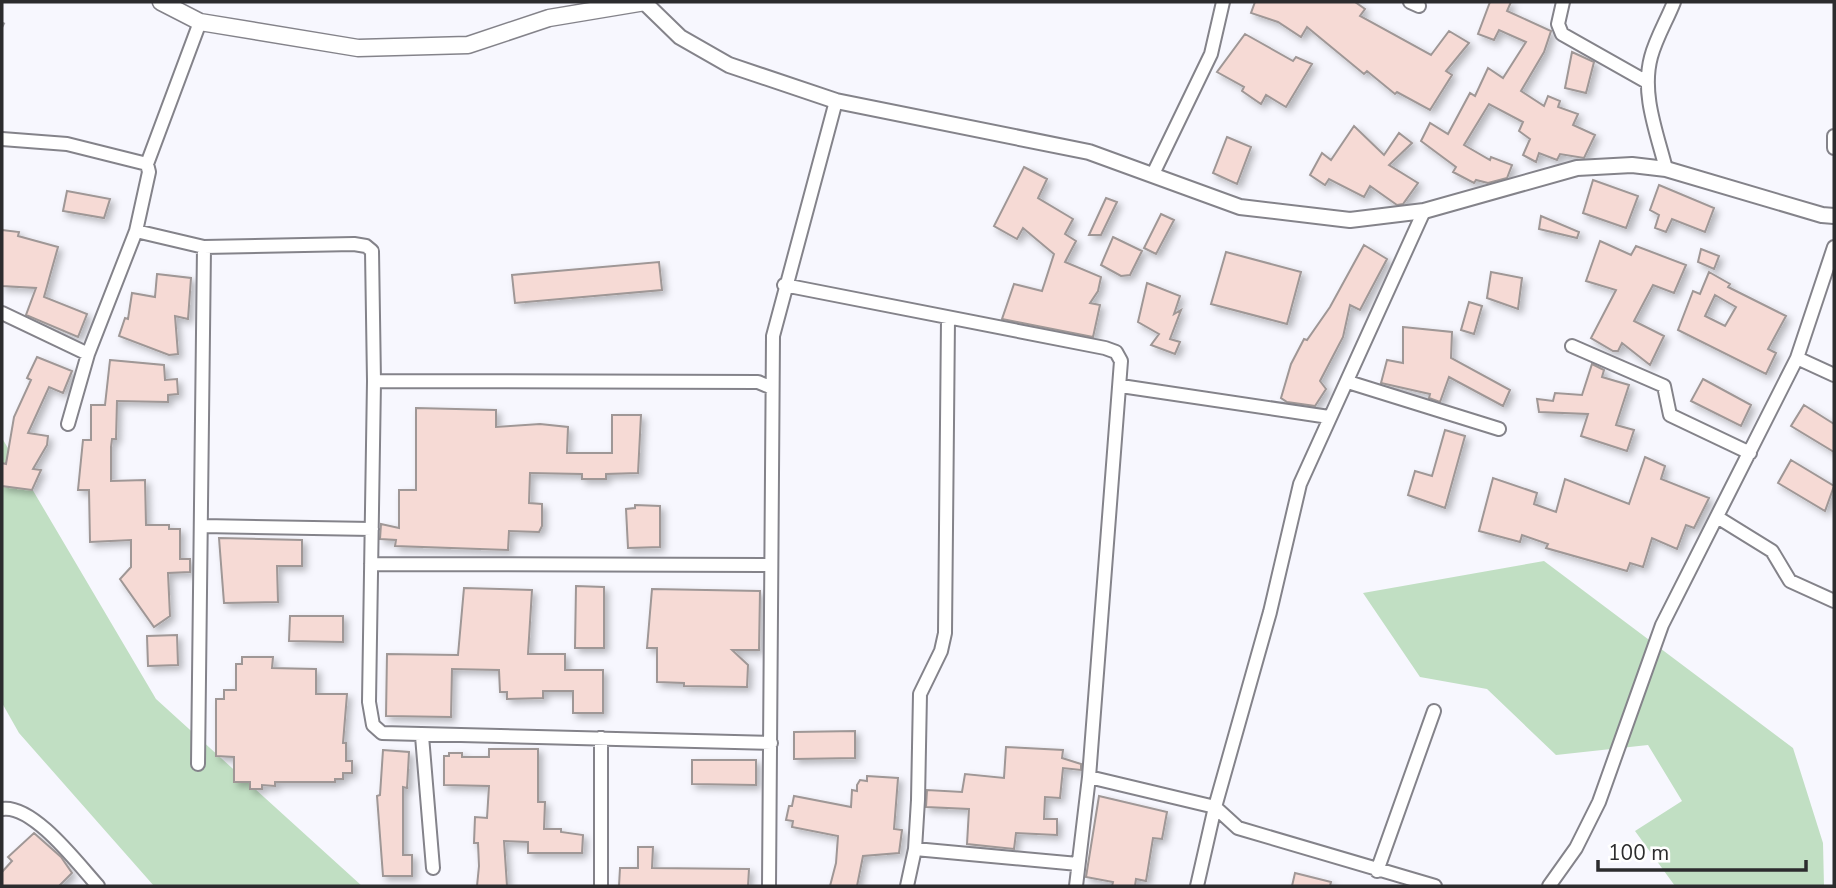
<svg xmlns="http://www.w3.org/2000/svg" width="1836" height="888" font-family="'Nunito Sans',sans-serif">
<defs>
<filter id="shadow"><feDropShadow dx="4" dy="4" stdDeviation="3.5" flood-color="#0004"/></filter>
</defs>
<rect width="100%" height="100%" fill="#f7f7fe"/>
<!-- green -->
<path fill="#c1dfc3" d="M2,438l154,261 206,187h-208l-135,-153 -17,-30z
M1544,561l249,187 30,95 1,43h-149l-40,-55 47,-30 -34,-56 -92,10 -69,-66 -67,-12 -57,-84z"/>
<!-- building -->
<path fill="#f6dad5" stroke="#9f9796" stroke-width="2" fill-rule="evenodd" filter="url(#shadow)" d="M1255,2h100l10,7 -5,7 71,39 18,-24 20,12 -23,28 6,4 -22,35 -33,-18 -2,2 -28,-23 -3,3 -57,-47 -6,10 -23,-15 -27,-9z
M1490,2h21l-4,9 44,20 -7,21 -23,39 23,15 4,-10 12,5 -2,6 20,7 -5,11 22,10 -11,23 -24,-4 -3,6 -18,-7 -3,9 -13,-7 7,-16 -11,-8 4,-9 -34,-18 -25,41 26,15 1,-3 21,8 -5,13 -19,5 -12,-3 -2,3 -21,-11 3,-5 -35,-26 9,-18 18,11 22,-41 5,3 13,-28 15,10 23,-36 -27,-12 -5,10 -16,-6z
M1245,34l48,27 3,-4 16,7 -26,43 -20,-12 -5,9 -19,-13 2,-4 -27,-15z
M1572,52l22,10 -8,31 -21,-5z
M1354,126l30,29 15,-22 13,10 -23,22 29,18 -15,21 -6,1 -27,-19 -6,11 -35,-18 -4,6 -15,-10 12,-22 9,7z
M1227,137l24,10 -14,37 -24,-11z
M1024,167l23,12 -9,19 35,21 -8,15 11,7 -11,21 36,15 -3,14 -8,12 10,2 -7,32 -91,-18 12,-35 28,7 12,-37 -31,-26 -6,11 -23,-13z
M1593,180l45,16 -12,32 -43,-15z
M1659,185l55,23 -9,24 -33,-13 -6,13 -11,-4 4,-13 -9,-5z
M67,191l43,8 -6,19 -41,-7z
M1106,198l11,4 -16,33h-12z
M1161,214l13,6 -18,34 -12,-6z
M1541,216l38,16 -2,6 -38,-9z
M2,230l17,2 -1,4 40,11 -14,50 43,17 -9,23 -52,-22 10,-27 -34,-2z
M1113,237l29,14 -12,24 -9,1 -20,-11z
M1600,241l31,14 5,-9 50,19 -12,28 -21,-8 -19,36 30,15 -14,29 -28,-22 -4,8h-5l-22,-13 25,-48 -30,-9z
M1364,245l23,14 -27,51 -10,-5 -7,32 -23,44 6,8 -11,17 -28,-4 -6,-4 10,-34 13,-25 3,1 23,-33z
M1701,249l18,7 -5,13 -16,-7z
M1226,252l75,20 -14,52 -76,-20z
M659,262l3,28 -147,13 -3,-28z
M1491,272l31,6 -4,31 -31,-11z
M1709,272l21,12 -2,3 58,29 -18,33 8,4 -10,21 -88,-44 15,-39 7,3zM1715,295l21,12 -11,19 -20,-10z
M157,274l34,4 -3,41 -13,-3 3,38 -9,1 -50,-19 6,-18 3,1 4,-26 23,4z
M1147,283l33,13 -6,18 7,-4 -11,29 10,3 -5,12 -24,-9 8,-11 -21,-12z
M1469,302l13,4 -8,28 -13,-4z
M1403,327l49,5 -1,26 59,32 -7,16 -54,-29 -9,25 -11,-4 1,-4 -49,-11 6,-23 16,3z
M37,357l35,14 -9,22 -14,-6 -21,46 20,3 -1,9 -14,24 8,1 -9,20 -30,-4v-23l4,1 8,-47 17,-37 -4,-2z
M110,360l54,5 1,15 12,-1 1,15 -10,1v7l-51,-1 -1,38h-4l-1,8v34l34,-1 1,45h23v4h11v30h10v13l-22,1 2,43 -16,11 -34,-48 11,-12v-27l-41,2 -1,-52h-11l5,-50h8v-35h14z
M1592,364l12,6 -2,7 27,8 -13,40 18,5 -7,21 -46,-15 7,-22 -49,-2 -2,-13 16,2 2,-8 27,2z
M1703,379l48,26 -10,21 -50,-25z
M1804,405l30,19v28l-43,-26z
M416,408l80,2v17l44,-3 28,3 -1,26h45v-38h29l-3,58 -32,1v5h-24v-5l-52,-1 -1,30 13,1v22l-3,6 -30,-1 -1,19 -113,-4 1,-6 -16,-1 1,-15 18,4v-38h17z
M1445,430l20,6 -20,72 -37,-13 7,-24 17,5z
M1645,457l20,9 -4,13 48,19 -15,30 -8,-3 -9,24 -25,-11 -9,29 -13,-4 -3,8 -81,-23 2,-4 -26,-9 -2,7 -41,-11 14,-53 44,15 -3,11 22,8 9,-33 64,25z
M1791,460l43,26 -9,25 -47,-28z
M635,505l25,1v41l-32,1 -2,-39 9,-1z
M219,538l83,2v26h-25l1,36 -54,1z
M576,586l28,1v61h-29z
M464,588l68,2 -4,64h37v16h38v43h-30v-22h-30v7l-36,1v-7h-7l-1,-22 -47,-1 -1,48 -65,-1 1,-62 71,1z
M652,589l108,2 -1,59h-27l16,15 -1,22 -63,-1v-3l-27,-1v-34h-10z
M290,616h53v26l-54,-1z
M177,635l1,30 -30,1 -1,-30z
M242,657h31l-1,11 44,1v25h31l-4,49h3v18h6v12h-9v6h-8v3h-60v4l-13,-1v4h-12v-7h-16v-25l-18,-1v-57h8v-9h12v-26h6z
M855,731v27l-61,1v-27z
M1006,747l57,3 -1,8 19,6v6l-18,-2 -3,30 -15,-1 -1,22h13v16l-41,-2 -2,16 -47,-5 2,-35 -43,-2 1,-17 35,2 3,-18 39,4z
M489,749h49v53h7l-1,27h17v3l22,3 -1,18h-54v-11l-24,-1 3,45h-30l2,-20 -1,-23h-4l1,-26 12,1 2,-32 -45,-1v-29h5v-3h13v4h27z
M383,750l26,2 -2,36 -4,-1v68h9v21h-29l-6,-80 3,-1z
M692,760h64v25l-64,-1z
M867,776l31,2 -4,51 8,1 -3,23 -36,3 -6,30h-27l6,-23 2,-27 -46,-9 1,-6 -7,-1 3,-14h3l2,-10 57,11 1,-17 5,1v-6l3,-5 7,1z
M1099,796l68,16 -5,27 -9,-1 -7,43 -10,-2 -1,7h-23l1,-4 -27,-5z
M34,833l27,24 11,16 -13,13h-57v-14l10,-11 -4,-4z
M638,847h15l-1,21 97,1 -1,17h-129l1,-18h18z
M1295,873l36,9 -1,4h-38z"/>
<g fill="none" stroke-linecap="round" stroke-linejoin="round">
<defs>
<path id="minor" d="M1410,2l9,4
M1563,2l-5,22 4,10 85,48
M1834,136v12
M2,139l65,5 80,20 2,8 -13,59 -48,123 -20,70
M147,164l53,-142
M1666,169c-9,-36 -25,-75 -15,-112 5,-19 16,-37 23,-55
M1153,174l58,-120 12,-52
M136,231l68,16 150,-3 12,2 6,5 2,130 -5,321 4,23 9,8 389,10
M784,285l321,63 11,4 5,9 -32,416 -13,109
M2,313l86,41
M1572,346l92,40 6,29 80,38
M1797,358l37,17
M374,381l384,1 12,5
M1348,382l151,47
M1121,386l208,31
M1717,517l55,34 18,30 44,20
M203,526l169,3
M371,564l399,1
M422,736l11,132
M198,764l6,-517
M1089,777l126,30 23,21 197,58
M2,809c31,-5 76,55 96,77
M915,849l163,15
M1377,871l57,-160
M601,886v-148
M769,886l4,-550 63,-235
M907,886l8,-37 3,-49 2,-106 21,-43 4,-18 3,-314
M1197,886l18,-79 55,-195 30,-128 124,-273
M1549,886l27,-38 23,-46 63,-177 135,-267 37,-111"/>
<path id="tertiary" d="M644,2l36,35 49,28 107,36 253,51 151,55 110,13 74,-9 153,-43 55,-3 34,4 156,46 12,1"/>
<path id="secondary" d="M161,2l39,20 158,26 110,-3 81,-27 96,-16"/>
</defs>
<!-- minor casing -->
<use href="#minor" stroke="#84838a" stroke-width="16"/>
<!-- tertiary casing -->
<use href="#tertiary" stroke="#84838a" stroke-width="18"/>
<!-- secondary casing -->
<use href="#secondary" stroke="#84838a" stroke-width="19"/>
<!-- path -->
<path stroke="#9c9ca1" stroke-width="2.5" stroke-dasharray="5 3.5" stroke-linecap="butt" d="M2,27l3,-6"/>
<!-- minor -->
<use href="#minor" stroke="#fff" stroke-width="12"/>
<!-- tertiary -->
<use href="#tertiary" stroke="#fff" stroke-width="14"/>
<!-- secondary -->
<use href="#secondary" stroke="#fff" stroke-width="16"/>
</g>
<!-- border -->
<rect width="1836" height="888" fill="none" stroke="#2c2c2e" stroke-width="7"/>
<!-- scale -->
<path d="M1598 860v10h208v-10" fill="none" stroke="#2c2c2e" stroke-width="3.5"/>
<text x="1608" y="860" font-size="21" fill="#2c2c2e" stroke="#ffffff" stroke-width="5" paint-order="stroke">100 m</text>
</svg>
